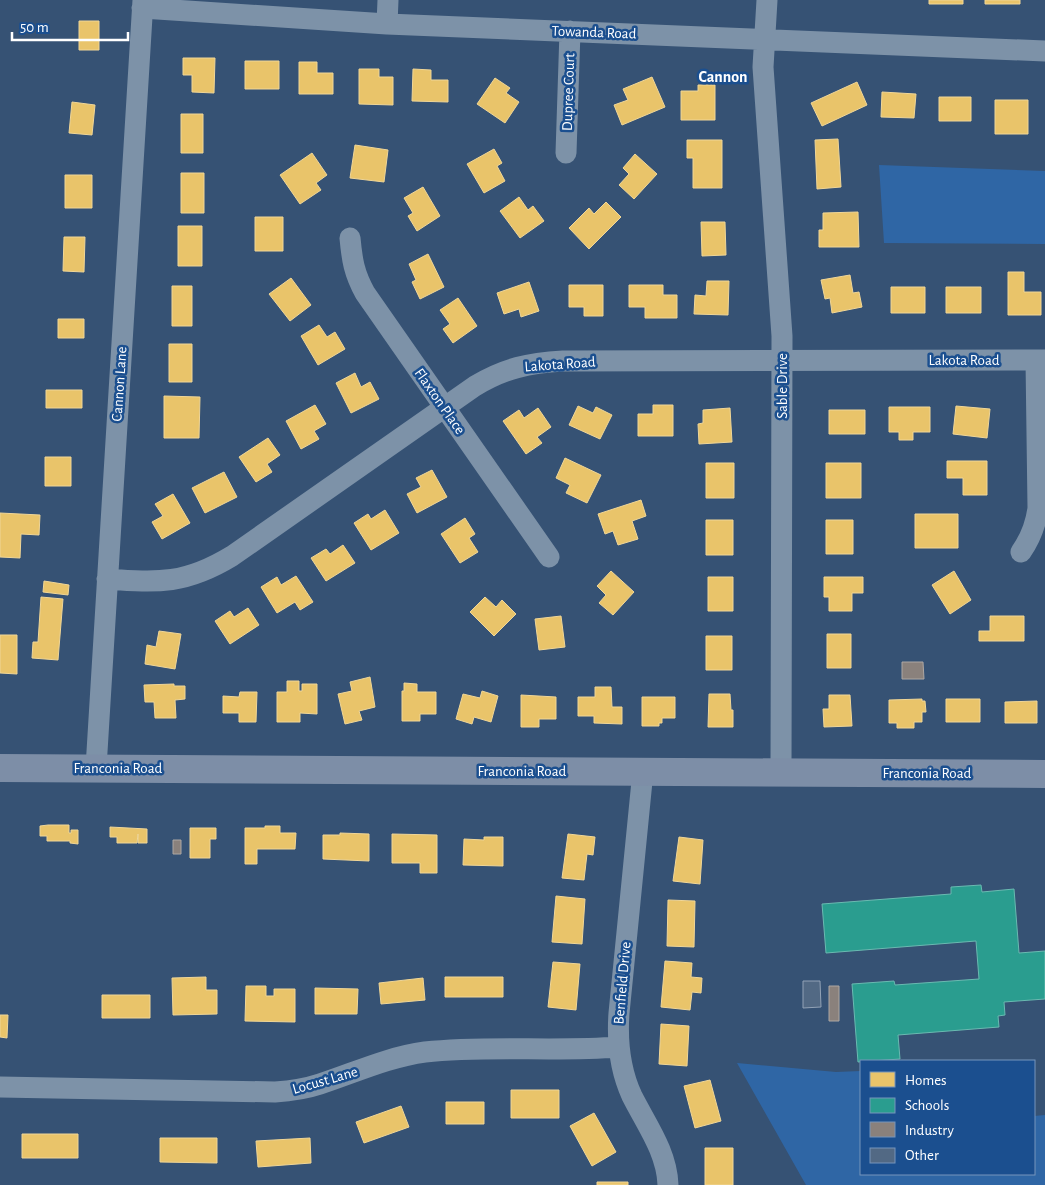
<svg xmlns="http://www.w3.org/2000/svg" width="1045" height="1185" font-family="'Alegreya Sans',sans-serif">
<rect width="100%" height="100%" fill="#365274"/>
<!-- green -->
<path fill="#2f66a5" d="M879,165l166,6v73l-161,-1z
M737,1063l99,9 25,-1v103h173v-58l11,-1v70h-239z"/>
<!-- homes -->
<path fill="#e9c46a" stroke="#f0d697" d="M929,0h34v4h-34z
M985,0h35v4h-35z
M79,21h20v29h-20z
M183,58h32l-1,35 -22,-1v-17h-9z
M245,61h34v28h-34z
M299,62h18v11h16v21h-34z
M359,69h20v8h14v28l-34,-1z
M413,69l18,1v10h17v22l-36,-1z
M652,77l13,30 -43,18 -8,-20 14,-5 -5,-11z
M495,78l15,10 -4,5 13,9 -14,21 -28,-19z
M857,82l10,23 -45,21 -11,-23z
M698,85h17v35h-34v-29h17z
M882,92l34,2 -2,24 -33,-1z
M939,97h32v24h-32z
M995,100h33v34h-33z
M72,102l23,3 -3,30 -23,-2z
M181,114h22v39h-22z
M838,139l3,48 -24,2 -2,-49z
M687,140h35v48h-29v-30h-6z
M355,145l33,5 -4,32 -34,-4z
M494,149l8,14 -5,3 8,15 -21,12 -17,-29z
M312,153l15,22 -11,8 5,7 -21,14 -20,-29z
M635,154l22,20 -23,25 -15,-14 10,-11 -6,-6z
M181,173h23v40h-23z
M65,175h27v33h-27z
M423,187l17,29 -23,15 -9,-15 5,-3 -9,-15z
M519,197l9,13 5,-4 11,15 -24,17 -20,-27z
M606,202l15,15 -32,32 -20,-21 20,-20 5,6z
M858,212l1,35h-40v-17h4v-17z
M255,217h28v34h-28z
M701,222h24l1,33 -24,1z
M178,226h24v40h-24z
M64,237h21l-1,35 -21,-1z
M428,254l16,33 -24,12 -8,-17 4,-2 -7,-16z
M1008,272h16v20h17v23h-33z
M850,275l3,18 6,-1 3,15 -30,6 -2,-15 -5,1 -4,-19z
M291,278l20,27 -21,16 -21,-27z
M707,281h22l-1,34 -34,-1 1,-19 11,1z
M529,282l10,29 -18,6 -2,-8 -15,5 -7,-21z
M569,285h34v31h-19v-9h-15z
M629,285h34v10h14v23h-32v-11h-16z
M172,286h20v40h-20z
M891,287h34v26h-34z
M946,287h35v26h-35z
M458,298l19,28 -24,17 -10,-14 7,-5 -10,-14z
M58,319h26v19h-26z
M319,325l8,12 8,-5 10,17 -27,16 -17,-29z
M169,344h23v38h-23z
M355,373l6,14 9,-5 9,17 -28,14 -15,-30z
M46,390h36v18h-36z
M164,396l36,1 -1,41h-35z
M315,405l11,19 -12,7 5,8 -18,10 -15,-28z
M653,405h20v31h-35v-22h15z
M578,406l15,7 3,-6 16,8 -12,24 -31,-14z
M956,406l34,3 -3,29 -34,-4z
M889,407h41v25h-17v8h-14v-8h-10z
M538,408l13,19 -14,10 5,6 -16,11 -23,-33 16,-11 5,8z
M730,408l2,34 -33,2 -1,-20 5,-1v-13z
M829,410h36v24h-36z
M268,438l12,17 -13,9 5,8 -16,10 -17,-25z
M45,457h26v29h-26z
M565,458l36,17 -14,28 -21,-10 4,-8 -14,-7z
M947,461h40v34h-24v-17h-16z
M706,463h28v35h-28z
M826,463h35v35h-35z
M432,470l15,27 -30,16 -10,-19 14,-7 -5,-9z
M224,472l13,25 -32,16 -13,-25z
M173,494l17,29 -28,16 -10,-17 11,-6 -8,-12z
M641,500l5,16 -14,5 6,18 -20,6 -5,-14 -8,3 -7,-20z
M385,510l14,23 -28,17 -17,-27 14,-9 3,5z
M0,513l40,2 -1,20 -18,-1 -1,24 -20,-1z
M915,514h43v34h-43z
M465,518l10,16 -6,4 9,14 -18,11 -19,-29z
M706,520h27v35h-27z
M826,520h27v34h-27z
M343,545l12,18 -29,18 -15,-23 15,-9 4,5z
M611,571l23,21 -21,23 -14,-12 7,-8 -9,-9z
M954,571l17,29 -21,14 -18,-29z
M296,576l17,26 -13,8 -5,-8 -18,11 -16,-26 16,-10 4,8z
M708,577h25v34h-25z
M824,577h39v16h-11v18h-23v-14h-5z
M44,581l25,4 -1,10 -25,-3z
M41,597l22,2 -5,61 -26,-2 1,-16h5z
M485,597l11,10 6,-7 14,14 -22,22 -24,-24z
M248,608l11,17 -29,19 -15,-23 15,-10 4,6z
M561,616l4,31 -26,3 -4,-31z
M990,616h34v25h-45v-10h11z
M159,631l22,3 -6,35 -30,-5 2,-19 9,2z
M827,634h24v34h-24z
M0,635h17v39l-17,-1z
M706,636h26v34h-26z
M370,677l5,30 -16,4 3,9 -17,4 -7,-30 14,-3 -2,-9z
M287,681h12v10h3v-7h15v30l-17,-1v9h-23v-30h10z
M404,683l13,1v8h19v22h-16v7h-18v-30h2z
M174,684v2h11v13l-10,1 1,18h-21l-1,-16h-9l-1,-17z
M595,687h16l1,20h10v17l-28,-1v-7h-16v-19h17z
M482,691l16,5 -7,26 -17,-5 -2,7 -16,-5 7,-25 17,4z
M240,692h17l-1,30h-17v-9h-16v-17l16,1z
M709,694h21l1,16h2v17h-25z
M521,695l35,2v22h-17v8h-18z
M829,695h21l2,31 -28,1 -1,-18h6z
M642,697h33v21h-13v5h-3v3h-17z
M922,699v2h3l1,11h-4v10h-8v6h-17v-5h-8v-23z
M946,699h34v23h-34z
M1037,701v22h-32v-21z
M48,825h21v8h2v-3h7v14l-8,-1v-2h-23v-5h-7v-10z
M265,826h15v7h16l-1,16h-38v15h-12v-36h20z
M110,827l37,2v14h-9v-9l-1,9h-20v-6h-7z
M190,828h26v11h-6v19h-20z
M340,833l29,1v27l-46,-2v-24h17z
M392,834l45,1v38h-17v-10h-28z
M568,834l27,3 -2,18 -6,-1 -3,26 -22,-2z
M484,837h19v29l-40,-1 1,-26 20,1z
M679,837l24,3 -3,44 -27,-3z
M556,896l29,3 -3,45 -30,-2z
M668,900l27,1 -1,46 -27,-1z
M665,961l27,2 -1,14 11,1 -1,15 -9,-1 -2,18 -29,-3z
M553,962l27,2 -4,46 -28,-3z
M206,977v13h11v24l-44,1 -1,-37z
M445,977h58v20h-58z
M423,978l2,22 -44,4 -2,-21z
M246,986h20v10h8v-7h21v33l-50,-1z
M315,988l43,1 -1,25h-42z
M102,995h48v23h-48z
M0,1015h8l-1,23 -7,-1z
M661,1024l28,2 -2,40 -28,-2z
M710,1080l11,41 -26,7 -11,-42z
M511,1090h48v28h-48z
M446,1102h38v22h-38z
M401,1106l8,21 -45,16 -8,-21z
M594,1113l22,39 -24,14 -22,-40z
M22,1134h56v24h-56z
M160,1138h57v25l-57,-1z
M310,1138l1,25 -53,4 -2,-26z
M705,1148h28v37h-28z
M597,1182h31v3h-31z"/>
<!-- schools -->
<path fill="#2a9d8f" stroke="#6abab1" d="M981,885l1,7 32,-3 5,64 26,-2v48l-41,3 1,13 -7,1 1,11 -101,8 2,24 -42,3 -6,-78 42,-3 1,4 84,-6 -3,-38 -150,12 -4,-49 129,-10v-7z"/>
<!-- industry -->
<path fill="#8a817c" stroke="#ada7a3" d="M902,662h21l1,17h-22z
M173,840h8v14h-8z
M829,986h10v35h-10z"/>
<!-- building -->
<path fill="#526984" stroke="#92a2b6" d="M803,981h17l1,26 -18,1z"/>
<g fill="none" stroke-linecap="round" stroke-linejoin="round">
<!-- minor -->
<path stroke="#7d92a8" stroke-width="21" d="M767,0l-4,67 19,269 -1,436
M142,8l245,16 658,27
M387,24l1,-24
M566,153l4,-122
M350,238c2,22 4,35 15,55l184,264
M1021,552c9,-13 15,-28 17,-44l-2,-148
M107,579c52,4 79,5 125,-23l243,-170c30,-18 54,-23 88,-25l482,-1
M96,768l47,-768
M643,771l-24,242c-2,28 1,57 13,83 14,28 35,56 36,89
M0,1087l275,5c15,-1 30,-3 45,-8 34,-11 68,-27 105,-32 63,-7 129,0 193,-5"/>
<!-- major -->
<path stroke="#7d8ea7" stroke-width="28" d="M0,768l1045,6"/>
</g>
<g text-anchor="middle" stroke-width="5" stroke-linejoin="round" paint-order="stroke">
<!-- street labels -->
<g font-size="15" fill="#fff" stroke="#1b4f8f">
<text transform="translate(594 32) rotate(2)" y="5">Towanda Road</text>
<text transform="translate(568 92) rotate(-88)" y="5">Dupree Court</text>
<text x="964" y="365">Lakota Road</text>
<text transform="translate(560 364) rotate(-4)" y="5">Lakota Road</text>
<text transform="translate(119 384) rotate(-86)" y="5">Cannon Lane</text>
<text transform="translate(782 386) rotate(-90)" y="5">Sable Drive</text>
<text transform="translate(440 401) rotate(55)" y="5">Flaxton Place</text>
<text x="118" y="773">Franconia Road</text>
<text x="522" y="776">Franconia Road</text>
<text x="927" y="778">Franconia Road</text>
<text transform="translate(622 983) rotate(-85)" y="5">Benfield Drive</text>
<text transform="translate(325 1080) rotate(-16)" y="5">Locust Lane</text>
</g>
<!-- neighbourhood labels -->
<g font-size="16" font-weight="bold" fill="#fff" stroke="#1b4f8f">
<text x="723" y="82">Cannon</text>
</g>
</g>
<!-- legend -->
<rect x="860" y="1060" width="175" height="115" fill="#1b4f8f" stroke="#7695bc"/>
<rect x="870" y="1072" width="25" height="15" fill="#e9c46a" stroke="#7695bc"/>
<text x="905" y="1085" font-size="15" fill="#ffffff">Homes</text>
<rect x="870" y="1098" width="25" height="15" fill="#2a9d8f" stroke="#7695bc"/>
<text x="905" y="1110" font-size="15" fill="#ffffff">Schools</text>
<rect x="870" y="1122" width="25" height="15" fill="#8a817c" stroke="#7695bc"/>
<text x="905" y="1135" font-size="15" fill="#ffffff">Industry</text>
<rect x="870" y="1148" width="25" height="15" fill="#526984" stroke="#7695bc"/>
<text x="905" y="1160" font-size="15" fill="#ffffff">Other</text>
<!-- scale -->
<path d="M12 32v8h116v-8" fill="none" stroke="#ffffff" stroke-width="2.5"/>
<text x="20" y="32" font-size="15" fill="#ffffff" stroke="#1b4f8f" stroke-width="4" paint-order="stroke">50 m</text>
</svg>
